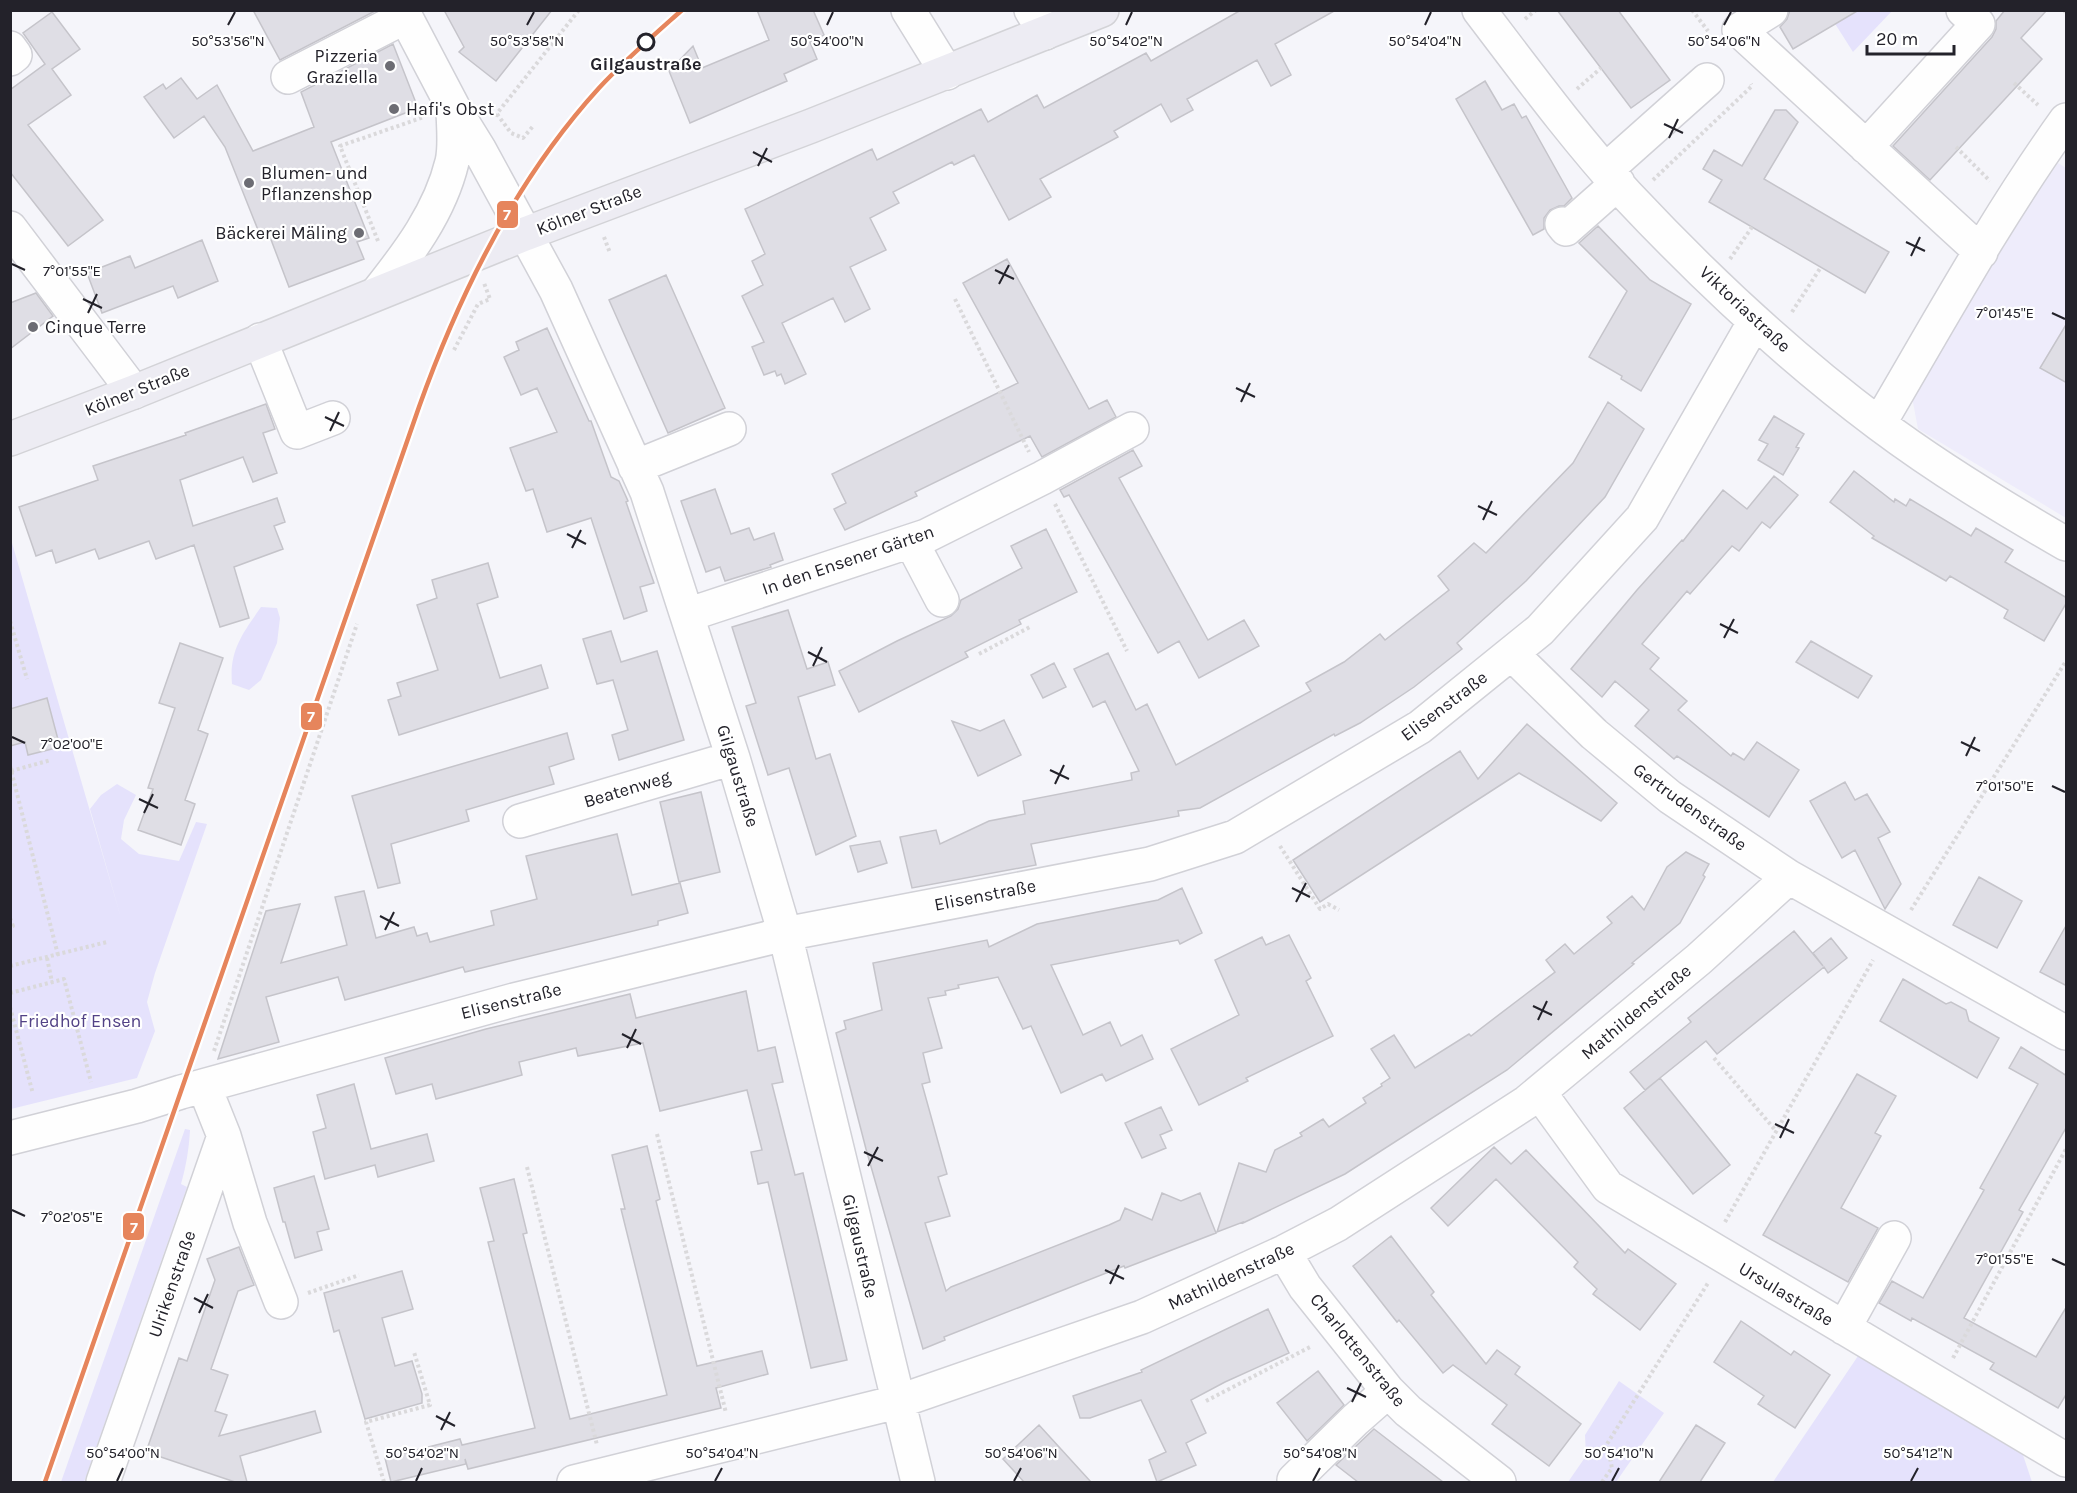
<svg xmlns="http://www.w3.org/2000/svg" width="2077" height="1493" font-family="Karla,sans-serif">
<rect width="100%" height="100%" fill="#f5f5fa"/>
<!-- built -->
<path fill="#eeecfb" d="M2058,163l8,5v350l-148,-89 -6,-32 104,-175z"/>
<!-- green -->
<path fill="#e5e2fc" d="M1827,11h65l-39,41z
M10,536l111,382 -31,-109 11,-14 16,-11 19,11 -12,25 -3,19 18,15 40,7 17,-39 11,2 -52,149 -8,29 8,29 -18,47 -126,31z
M261,607l16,1 3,10 -3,25 -16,37 -12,10 -17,-6c-3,-34 11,-51 29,-77z
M185,1129l5,1c-1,19 -4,36 -9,54l6,3 -103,295h-23z
M1858,1356l165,99 9,27h-259z
M1619,1381l45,32 -48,69h-48l18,-26 -1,-21z"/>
<!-- building -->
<path fill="#dfdee5" stroke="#c5c4ca" stroke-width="1.5" d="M253,10h124l-97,50z
M444,10h108l-56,71 -37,-29 5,-5z
M757,10h56l11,25 -14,7 7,17 -33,15 3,7 -97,42 -21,-52 24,-25 9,22 67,-28z
M1241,10h95l-61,34 16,31 -20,11 -14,-26 -70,39 6,11 -22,12 -10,-18 -47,27 4,6 -78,42 11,18 -42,23 -35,-65 -20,10 -2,-3 -59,30 6,11 -29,15 16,32 -36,17 20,42 -25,13 -12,-24 -51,25 24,51 -21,10 -4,-10 -4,2 -2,-5 -11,4 -12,-28 12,-5 -22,-46 21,-11 -11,-24 13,-7 -20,-45 127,-60 5,11 104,-51 7,13 49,-27 7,13 102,-55 5,8z
M1557,10h61l52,70 -39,28z
M1790,10h69l-66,39 -13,-22 7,-8z
M2005,10h42l-26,28 21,21 -112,121 -37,-34 99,-109 4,-8v-8z
M52,12l28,37 -28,20 19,26 -43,30 75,95 -35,26 -58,-74v-82l35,-26 -22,-31z
M393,44l25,64 -87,34 38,96 -12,4 7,17 -75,28 -19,-50 -8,3 -37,-93 -21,-31 -30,22 -30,-41 19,-13 3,5 15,-11 16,21 20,-14 36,66 61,-24 -13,-35z
M1485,81l17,29 12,-6 8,14 4,-2 46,82 -8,8h-5l-9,4 -6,8v11l-11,6 -77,-136z
M1775,110h11l12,12 -34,57 125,73 -24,41 -156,-91 13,-22 -19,-11 11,-19 28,16z
M1598,226l52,54 41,24 -50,87 -20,-12 1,-3 -33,-19 38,-66 -48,-48z
M202,240l16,41 -40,17 -5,-12 -71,27 -15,-40 43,-17 5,12z
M1007,259l82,150 18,-9 9,17 -74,40 -12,-21 -115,56 2,4 -72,34 -11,-21 12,-6 -14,-29 186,-91 -55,-100z
M666,275l59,133 -57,25 -59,-133z
M36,293l17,23 -43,33v-46z
M2067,323v60l-27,-15z
M547,328l42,93h2l20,56 8,4 9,20 -2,1 28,81 -14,4 7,24 -23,8 -33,-101 -44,14 -14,-43 -7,2 -16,-43 47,-16 -20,-44 -16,7 -17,-38 15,-7 -3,-8z
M1608,402l36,27 -39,68 -79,84 -69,62 5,6 -48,38 -54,36 -25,13 -1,-2 -134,74 -22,3 1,5 -148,28 5,21 -124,23 -12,-51 36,-7 4,14 49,-23 36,-7 -2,-13 109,-21 -1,-7 8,-2 -34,-70 -12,6 -19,-38 34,-16 28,57 11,-6 29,61 135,-74 -5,-8 38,-21 36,-28 5,6 64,-50 -11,-14 36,-33 12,10 87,-90z
M266,404l9,25 -12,4 14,40 -24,9 -10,-25 -63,23 13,46 84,-28 8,24 -11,4 9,23 -49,18 15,51 -29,9 -26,-82 -38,14 -7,-18 -50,18 -4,-10 -39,14 -4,-13 -16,6 -17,-49 79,-27 -5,-14 93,-31 -1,-2z
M1774,416l30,18 -8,13 3,1 -16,27 -25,-15 10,-16 -9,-4z
M1133,450l9,16 -23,12 89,162 36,-20 15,26 -60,32 -20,-37 -21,12 -89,-158 -5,2 -4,-7z
M1854,471l40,31 1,-3 11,7 4,-7 61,37 5,-8 37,22 -8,12 62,36v4l-23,39 -40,-23 4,-8 -58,-34 -4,5 -74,-43 2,-2 -44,-34z
M1774,476l24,19 -28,33 -8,-6 -23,29 -7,-5 -42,48 -3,-3 -45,53 17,14 -9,11 37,32 -9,9 53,46 2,-3 11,7 13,-18 42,28 -30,47 -92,-61 -3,3 -39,-33 14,-16 -34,-29 -13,16 -31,-28 66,-79 45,-50 1,1 40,-51 24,19z
M715,489l16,45 18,-6 5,12 20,-7 9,27 -13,5 1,2 -46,14 -5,-14 -14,5 -25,-71z
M1046,529l31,63 -58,28 2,4 -56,28 3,5 -109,55 -20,-41 58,-30 54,-25 7,-7 3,-9 61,-32 -11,-22z
M488,563l10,34 -21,7 23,74 41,-13 7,23 -149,47 -11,-35 13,-4 -4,-13 41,-13 -21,-65 20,-7 -5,-18z
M788,610l19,59 21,-7 7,23 -37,12 18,62 14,-5 26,82 -40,19 -27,-87 -21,7 -22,-69 10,-3 -24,-76z
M611,631l10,31 36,-11 27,89 -65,20 -7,-25 16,-5 -15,-50 -16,4 -14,-45z
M1811,641l61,35 -14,22 -62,-36z
M180,643l43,15 -25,72 10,4 -23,66 10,4 -14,41 -43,-15 15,-41 -5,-1 27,-80 -16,-5z
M1054,663l12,24 -23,11 -12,-23z
M47,698l13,49 -32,8 -3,-13 -15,4v-37z
M1004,720l17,35 -43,21 -26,-55 28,10z
M1527,724l90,79 -16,18 -82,-48 -199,129 -27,-42 167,-109 18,28z
M567,733l7,26 -25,8 5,17 -88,26 3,11 -78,23 9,39 -22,5 -26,-92z
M1845,782l10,18 12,-6 23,38 -12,6 23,46 -16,25 -30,-59 -13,8 -32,-57z
M701,792l19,80 -41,10 -19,-80z
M617,834l15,61 48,-12 8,30 -30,8v4l-193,47 -2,-5 -118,33 -7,-23 -72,20 13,45 -61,17 48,-148 34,-7 -19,59 66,-18 -12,-48 29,-6 12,47 38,-11 3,9 10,-3 3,9 64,-17 -3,-14 46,-12 -11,-43z
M880,841l7,22 -29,9 -8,-26z
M1686,852l23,12 -6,11 2,2 -25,46 -48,40 2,1 -127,106 -162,104 -102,49v-1l-26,10 22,-69 27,9 9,-22 27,-14 -2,-3 23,-14 6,8 37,-24 -3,-5 19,-12 -1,-2 9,-6 -19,-29 23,-14 21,33 54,-34 2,2 84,-64 -9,-12 19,-16 9,10 38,-31 -5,-6 25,-21 12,14 23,-43z
M1979,877l43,24 -25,47 -44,-23z
M1182,888l20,45 -22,11 -2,-4 -127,25 32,70 27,-13 11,24 21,-11 11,24 -47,22 -4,-7 -41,19 -30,-67 -8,3 -25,-52 -40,8 1,3 -14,3 1,4 -18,3 14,50 -19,5 7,29 -8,2 25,90 -9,3 12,39 -25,7 21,68 5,-4 158,-62 11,-5 5,-12 27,12 10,-27 19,8 19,-8 16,40 -91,35 -1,-2 -180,71 1,3 -22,9 -57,-200 -30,-116 10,-4 -2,-8 38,-11 -9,-47 114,-23 2,7 48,-23 121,-24z
M2067,924v62l-27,-14z
M1794,931l29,35 -10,-13 18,-15 16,20 -19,15 -4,-6 -107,87 -11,-13 -61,49 -15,-18 61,-50 -3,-4z
M1289,935l22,43 -5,3 27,55 -87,42 2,3 -49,24 -28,-56 68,-34 -24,-55 47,-23 4,8z
M1903,979l43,25 5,-2 15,8 3,11 30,17 -22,40 -97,-57z
M746,991l12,60 17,-4 8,35 -11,2 23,91 8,-2 44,187 -36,8 -43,-186 -10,2 -7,-32 11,-2 -15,-60 -87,21 -17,-68 -65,13 -2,-8 -57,14 3,13 -86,24 -4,-15 -36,10 -11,-36 101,-29 144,-35 6,24z
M2021,1047l46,29v50l-48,84 4,2 -59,106 72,39 31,-51v87l-9,15 -68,-39 4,-6 -82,-45 -1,3 -32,-18 13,-22 31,17 61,-108 -4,-2 58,-104 -29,-16z
M1857,1074l39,22 -21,37 6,3 -40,72 37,20 -30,54 -85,-47z
M1660,1078l70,87 -37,29 -69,-86z
M354,1084l17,65 56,-15 7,27 -56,16 -3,-12 -50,14 -12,-47 13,-4 -9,-33z
M1161,1107l11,23 -12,5 6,13 -24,10 -17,-35z
M647,1146l13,53 -4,2 41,165 65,-15 6,23 -52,14 5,20 -253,61 -3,-10 1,5 -75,18 -6,-24 75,-19 2,6 73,-17 -47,-186 6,-1 -14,-53 34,-9 13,54 -4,1 47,185 97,-24 -46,-186h4l-13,-54z
M1494,1147l17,17 15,-14 99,103 3,-4 48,35 -36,46 -47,-36 4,-5 -23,-22 4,-5 -82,-83 -48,47 -17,-18z
M314,1176l15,53 -12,3 5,18 -27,8 -10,-36h-2l-9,-34z
M1391,1236l43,56 -3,3 55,69 11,-14 23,17 -5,7 66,50 -32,42 -57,-42 15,-19 -54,-40 -10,8 -44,-53 -2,2 -44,-56z
M239,1247l15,38 -16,6 -27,78 17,6 -13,36 12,4 -8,21 96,-25 6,21 -81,24 7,26h-12l-89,-30 33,-94 8,3 28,-81 -8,-21z
M402,1271l11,38 -31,9 13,48 17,-5 10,33v9l-57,16 -26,-89 -5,2 -10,-39z
M1268,1309l21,44 -64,29 -34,18 15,33 -20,10 10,22 -39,17 -8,-22 17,-8 -25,-52 -51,18h-10l-7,-22 69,-24 -1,-2z
M1741,1321l50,34 3,-4 36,24 -35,53 -37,-24 6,-8 -50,-34z
M1318,1371l26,34 -37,36 -30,-38z
M1039,1425l52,57h-67l-21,-23z
M1696,1425l29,18 -25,39h-41z
M1374,1429l22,17 47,36h-85l-22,-17z"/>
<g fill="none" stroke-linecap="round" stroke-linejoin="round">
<defs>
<path id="minor" d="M402,10l51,97 26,42 77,141 91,202 86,266 52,176 133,548
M908,10l39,63
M1031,10l14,23
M1479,10c48,63 95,127 148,185 77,82 161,161 252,229 60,45 123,83 187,120
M1771,10l-32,20 242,222
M10,48l5,7 -5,4
M288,77l117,-60
M1866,147l112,-123 -15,-14
M1606,170l101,-90
M1562,224l4,5 52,-46
M10,228l124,164
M377,293c31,-39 63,-81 75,-131 4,-17 1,-38 1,-55
M260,340l37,92 36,-14
M1879,424c60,-102 118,-208 187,-304
M635,467l94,-38
M911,541l31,59
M687,615l239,-79 116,-58 90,-49
M1512,654l82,80 76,63 119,80 277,156
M520,821l213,-63
M1539,1092l69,95 458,273
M224,1136l26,87 31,79
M10,1138l127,-32 44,-14 333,-92 271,-66 365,-70 85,-27 185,-110 120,-97 102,-112 113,-197
M1284,1252l21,35 83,104 20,20 91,71
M1844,1328l50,-90
M1294,1480l61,-60 33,-29
M103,1482l121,-346 -20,-50
M574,1482l323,-80 245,-85 142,-65 54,-28 189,-122 172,-143 90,-82"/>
<path id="major" d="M10,439l124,-47 391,-158 286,-108 291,-116"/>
</defs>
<!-- minor casing -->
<use href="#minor" stroke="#d1d1d7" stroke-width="36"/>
<!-- major casing -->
<use href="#major" stroke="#d3d3d7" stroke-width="36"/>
<!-- path -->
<path stroke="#dad9db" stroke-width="4" stroke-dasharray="3 3" stroke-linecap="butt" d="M1692,10l16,21
M2064,10l2,3
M1525,19l11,-9
M2014,83l24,22
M1577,89l24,-21
M497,114l14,19 12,5 11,-13
M495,116l84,-106
M1956,147l34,34
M1653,180l99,-94 -1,-2
M604,237l6,16
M378,241l-38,-95 84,-29
M1730,259l22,-32
M955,299l74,153
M1792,312l29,-45
M454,350l24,-46 12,-5 -6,-16
M1055,504l72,147
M10,621l17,58
M979,654l51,-27
M10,766l48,189
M11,771l40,-11
M1280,846l40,63 8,-5 11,6
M1911,910l155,-249
M10,918l3,8 -3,1
M47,958l5,24
M10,966l97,-24
M10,993l54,-14 27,103
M10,1007l23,87
M214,1051l143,-427
M1714,1058l62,73
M657,1134l69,279
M527,1167l70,278
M1725,1222l148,-262
M308,1293l51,-18
M1953,1358l113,-209
M1206,1401l106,-55
M384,1482l-18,-60 64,-17 -16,-53
M1602,1482l10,-14 -5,-24 101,-161"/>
<!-- minor -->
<use href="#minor" stroke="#fefefe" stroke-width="33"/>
<!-- major -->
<use href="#major" stroke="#edecf3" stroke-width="33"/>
<defs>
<path id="tram-1" d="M45,1482l374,-1075c41,-115 97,-228 180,-319 26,-28 55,-53 83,-78"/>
</defs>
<!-- tram-1 casing -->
<use href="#tram-1" stroke="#fff" stroke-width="9"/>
<!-- tram-1 -->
<use href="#tram-1" stroke="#e6855c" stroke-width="4.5"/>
</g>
<!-- ticks -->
<path fill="none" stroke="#23222a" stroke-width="2" d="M228,25l7,-13M527,25l7,-13M827,25l6,-13M1126,25l6,-13M1425,25l6,-13M1724,25l7,-13M1664,124l19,9M1669,138l9,-19M753,152l19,10M758,166l9,-18M1906,242l19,9M1911,256l9,-19M12,264l13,6M995,270l19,9M999,284l10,-19M83,299l19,9M88,313l9,-19M2052,313l13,6M1236,388l19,9M1241,402l9,-19M325,417l19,9M330,431l9,-19M1478,506l19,9M1483,520l9,-19M567,534l19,10M572,548l9,-18M1720,624l18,9M1724,638l10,-19M808,652l19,10M813,666l9,-19M12,737l13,6M1961,742l19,9M1966,756l9,-19M1050,770l19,9M1055,784l9,-19M2052,786l13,6M139,799l19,9M144,813l9,-19M1292,888l18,9M1296,902l10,-19M380,916l19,10M385,930l9,-18M1533,1006l19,9M1538,1020l9,-19M622,1034l19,10M627,1048l9,-19M1775,1124l19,9M1780,1138l9,-19M864,1152l19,9M868,1166l10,-19M12,1210l13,6M2052,1259l13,6M1105,1270l19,9M1110,1284l9,-19M194,1298l19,10M199,1313l9,-19M1347,1388l19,9M1352,1402l9,-19M436,1416l19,10M441,1430l9,-18M117,1481l6,-13M416,1481l6,-13M715,1481l7,-13M1014,1481l7,-13M1313,1481l7,-13M1612,1481l7,-13M1911,1481l7,-13"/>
<!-- markers -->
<circle fill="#fff" stroke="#23222a" stroke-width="3" cx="646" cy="42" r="8"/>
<g fill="#6c6c73" stroke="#fff" stroke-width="2">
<circle cx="390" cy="66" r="6"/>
<circle cx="394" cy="109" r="6"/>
<circle cx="249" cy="183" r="6"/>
<circle cx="359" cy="233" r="6"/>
<circle cx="33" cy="327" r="6"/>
</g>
<g text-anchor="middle" stroke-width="4.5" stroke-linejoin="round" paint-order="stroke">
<!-- poi labels -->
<g font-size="18" fill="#23222a" stroke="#fff" text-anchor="start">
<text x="378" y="62" text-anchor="end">Pizzeria<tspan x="378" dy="21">Graziella</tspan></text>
<text x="406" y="115">Hafi's Obst</text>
<text x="261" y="179">Blumen- und<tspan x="261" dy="21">Pflanzenshop</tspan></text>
<text x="347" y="239" text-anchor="end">Bäckerei Mäling</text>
<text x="45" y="333">Cinque Terre</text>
</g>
<!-- stop labels -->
<g font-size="18" font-weight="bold" fill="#23222a" stroke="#fff">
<text x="646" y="70">Gilgaustraße</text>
</g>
<!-- street labels -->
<g font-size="18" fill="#23222a" stroke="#fff">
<text transform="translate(589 210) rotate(-21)" y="6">Kölner Straße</text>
<text transform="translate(1745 309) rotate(43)" y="6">Viktoriastraße</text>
<text transform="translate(137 390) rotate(-22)" y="6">Kölner Straße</text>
<text transform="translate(848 560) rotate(-19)" y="6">In den Ensener Gärten</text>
<text transform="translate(1444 706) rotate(-37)" y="6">Elisenstraße</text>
<text transform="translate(738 776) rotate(73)" y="6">Gilgaustraße</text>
<text transform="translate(627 789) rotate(-17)" y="6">Beatenweg</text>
<text transform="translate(1690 807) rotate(36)" y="6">Gertrudenstraße</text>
<text transform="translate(985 895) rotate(-11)" y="6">Elisenstraße</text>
<text transform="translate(511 1001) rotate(-14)" y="6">Elisenstraße</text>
<text transform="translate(1636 1012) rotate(-40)" y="6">Mathildenstraße</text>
<text transform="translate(860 1246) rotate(77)" y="6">Gilgaustraße</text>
<text transform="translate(1231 1276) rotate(-25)" y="6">Mathildenstraße</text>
<text transform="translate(172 1284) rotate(-71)" y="6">Ulrikenstraße</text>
<text transform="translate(1786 1294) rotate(31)" y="6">Ursulastraße</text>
<text transform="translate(1358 1350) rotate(51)" y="6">Charlottenstraße</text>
</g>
<!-- park labels -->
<g font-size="18" fill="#524286" stroke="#fff">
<text x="80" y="1027">Friedhof Ensen</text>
</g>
</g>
<g font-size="15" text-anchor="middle" fill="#23222a" stroke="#fff" stroke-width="4.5" stroke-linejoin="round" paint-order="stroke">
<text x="228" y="46">50°53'56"N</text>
<text x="527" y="46">50°53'58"N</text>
<text x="827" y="46">50°54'00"N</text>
<text x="1126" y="46">50°54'02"N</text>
<text x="1425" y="46">50°54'04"N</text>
<text x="1724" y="46">50°54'06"N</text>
<text x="72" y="276">7°01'55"E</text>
<text x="2005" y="318">7°01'45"E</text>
<text x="72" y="749">7°02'00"E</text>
<text x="2005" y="791">7°01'50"E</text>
<text x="72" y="1222">7°02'05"E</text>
<text x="2005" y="1264">7°01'55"E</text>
<text x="123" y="1458">50°54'00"N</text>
<text x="422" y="1458">50°54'02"N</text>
<text x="722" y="1458">50°54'04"N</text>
<text x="1021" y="1458">50°54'06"N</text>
<text x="1320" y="1458">50°54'08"N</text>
<text x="1619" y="1458">50°54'10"N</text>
<text x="1918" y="1458">50°54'12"N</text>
</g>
<g stroke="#fff" stroke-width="2">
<rect x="496" y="200" width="23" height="29" rx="6" fill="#e6855c"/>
<rect x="300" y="702" width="23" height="29" rx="6" fill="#e6855c"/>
<rect x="122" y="1212" width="23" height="29" rx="6" fill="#e6855c"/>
</g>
<g font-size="16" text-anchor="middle" font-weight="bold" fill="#fff">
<text x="507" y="220">7</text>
<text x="311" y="722">7</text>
<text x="134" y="1233">7</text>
</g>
<!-- border -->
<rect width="2077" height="1493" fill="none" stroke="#23222a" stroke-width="24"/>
<!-- scale -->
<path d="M1867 45v9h87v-9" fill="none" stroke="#23222a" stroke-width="3"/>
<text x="1876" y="45" font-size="18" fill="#23222a" stroke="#ffffff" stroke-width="4.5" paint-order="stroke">20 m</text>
</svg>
